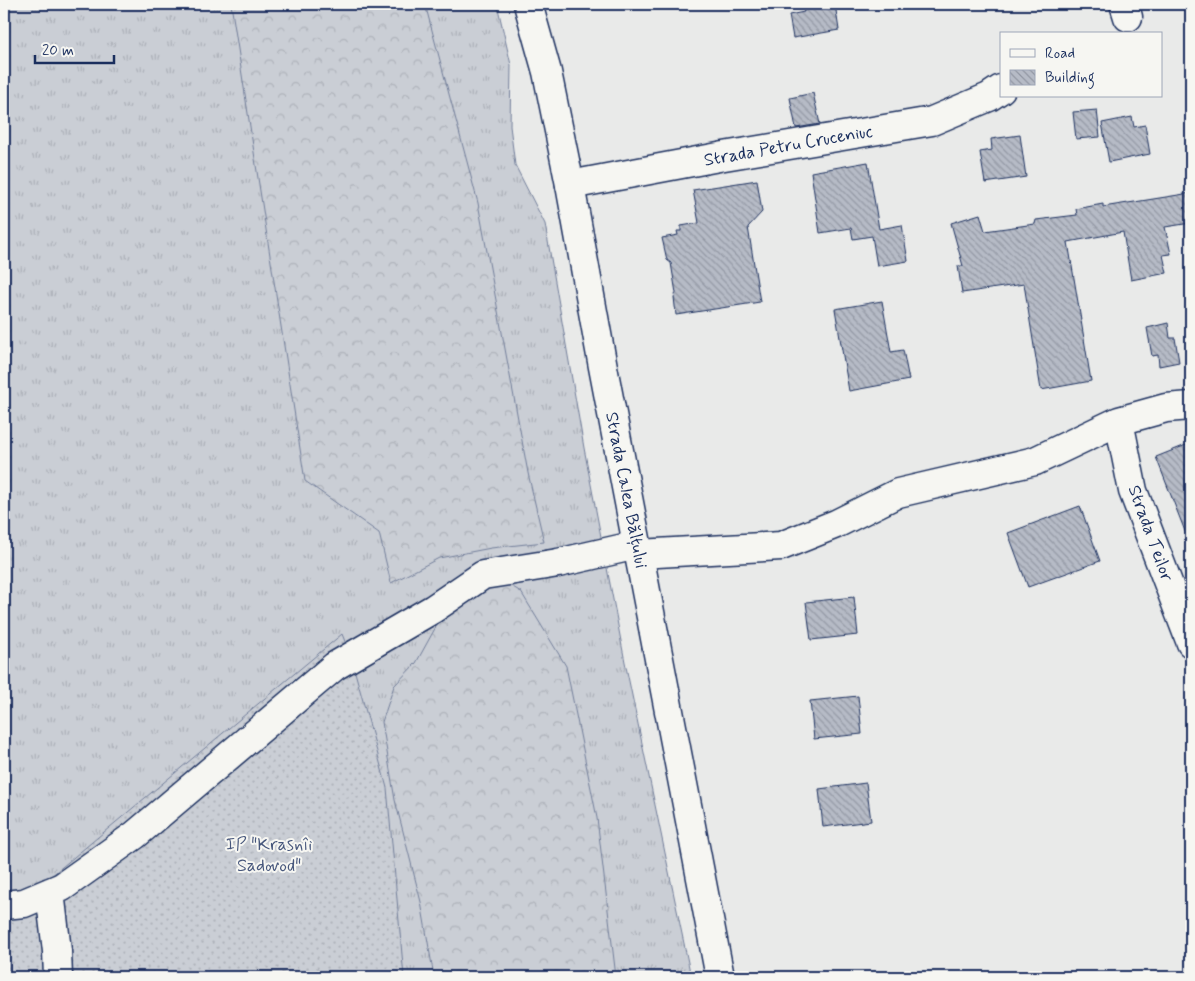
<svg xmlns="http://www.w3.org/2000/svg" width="1195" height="981" font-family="Mynerve,sans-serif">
<defs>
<pattern id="grass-tufts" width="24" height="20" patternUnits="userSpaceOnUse" patternTransform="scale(1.25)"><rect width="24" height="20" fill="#caced5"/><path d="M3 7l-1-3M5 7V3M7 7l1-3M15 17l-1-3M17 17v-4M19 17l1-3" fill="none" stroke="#adb1b9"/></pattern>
<pattern id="forest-crowns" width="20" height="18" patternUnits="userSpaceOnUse" patternTransform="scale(1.25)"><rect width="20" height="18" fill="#caced5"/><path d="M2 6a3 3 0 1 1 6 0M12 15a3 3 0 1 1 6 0" fill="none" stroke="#adb1b9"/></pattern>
<pattern id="garden-dots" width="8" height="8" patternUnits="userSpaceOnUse" patternTransform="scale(1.25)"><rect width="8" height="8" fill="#caced5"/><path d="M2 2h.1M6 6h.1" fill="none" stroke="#adb1b9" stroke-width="1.8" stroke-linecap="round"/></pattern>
<pattern id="building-back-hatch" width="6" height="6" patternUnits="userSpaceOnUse" patternTransform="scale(1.25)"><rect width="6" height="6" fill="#b6bbc6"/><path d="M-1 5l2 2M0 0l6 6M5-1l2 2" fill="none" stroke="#9398a4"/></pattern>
</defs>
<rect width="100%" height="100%" fill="#e9eae9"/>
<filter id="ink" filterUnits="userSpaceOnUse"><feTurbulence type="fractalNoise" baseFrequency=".02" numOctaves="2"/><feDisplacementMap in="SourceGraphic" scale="10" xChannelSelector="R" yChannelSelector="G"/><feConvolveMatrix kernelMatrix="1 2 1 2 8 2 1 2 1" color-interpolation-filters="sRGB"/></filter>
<g filter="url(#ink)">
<!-- grass -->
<path fill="url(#grass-tufts)" stroke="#727e9a" d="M4,4h493l14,61 -1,61 5,39 30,59 39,224 41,214 66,315h-687z"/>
<!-- forest -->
<path fill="url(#forest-crowns)" stroke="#727e9a" d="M231,4h194l53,199 50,270 16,69 -53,6 -52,10 -48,25 -12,-50 -74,-52z
M495,576l26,16 45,74 31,152 19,159h-182l-13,-75 -26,-102 -13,-78 12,-36 22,-23 22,-40 35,-26z"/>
<!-- garden -->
<path fill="url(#garden-dots)" stroke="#727e9a" d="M342,634l8,20 37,134 17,189h-400v-84l28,-1z"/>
<!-- building -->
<path fill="url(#building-back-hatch)" stroke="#1b2f5e" d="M802,4h33l4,26 -46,8 -4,-23 15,-3z
M813,93l7,31 -24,4 -6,-30z
M1097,110l3,27 -24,2 -3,-27z
M1132,117l2,10 11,-2 5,29 -41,8 -7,-39z
M1020,135l6,42 -41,6 -5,-31 12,-2 -1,-11z
M868,162l11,67 23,-4 6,36 -31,5 -5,-30 -19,3 -2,-11 -31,5 -9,-61z
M757,180l5,32 -14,15 12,75 -84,13 -2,-18 2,-4 -5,-30 -4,-3 -5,-22 16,-3 -1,-4h4v-5l18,-3 -6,-33z
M1191,193v30l-26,4 6,27 -8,1 4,18 -36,7 -8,-48 -55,10 23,139 -50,9 -17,-106 -62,9 -4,-27h5l-12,-43 29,-9 5,17 50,-7 1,-4 41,-5 -1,-6 27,-5v3z
M882,301l9,51 12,-2 6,30 -60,11 -14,-82z
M1168,323l2,15h5l4,24 -20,4 -1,-11 -6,1 -5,-28z
M1191,443v101h-1l-34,-87z
M1080,506l20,55 -72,26 -20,-54z
M854,597l4,38 -47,5 -5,-38z
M858,696l4,38 -48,5 -4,-38z
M866,783l5,38 -48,6 -4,-38z"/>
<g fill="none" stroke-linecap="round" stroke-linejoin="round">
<defs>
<path id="minor" d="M1124,4l4,13
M570,185l154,-29 208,-35 57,-24 12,-8
M1119,421l14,70 58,152
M639,554l142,-8 55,-22 62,-31 137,-32 84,-40 47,-13 25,-2
M50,892l7,59 1,26
M4,905l20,-2 38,-16 73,-52 200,-169 98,-57 50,-34 75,-12 79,-18"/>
<path id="primary" d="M528,4l19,68 23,113 33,182 117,610"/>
</defs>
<!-- minor casing -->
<use href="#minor" stroke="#1b2f5e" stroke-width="31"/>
<!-- primary casing -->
<use href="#primary" stroke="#1b2f5e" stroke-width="31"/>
<!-- minor -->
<use href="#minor" stroke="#f6f6f2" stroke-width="28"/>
<!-- primary -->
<use href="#primary" stroke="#f6f6f2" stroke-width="28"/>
</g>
</g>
<g text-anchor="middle" stroke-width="4" stroke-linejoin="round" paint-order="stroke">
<!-- street labels -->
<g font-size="18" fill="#1b2f5e" stroke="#f6f6f2">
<text transform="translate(788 145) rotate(-10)" y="6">Strada Petru Cruceniuc</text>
<text transform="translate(627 490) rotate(79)" y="6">Strada Calea Bălțului</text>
<text transform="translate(1151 533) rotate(70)" y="6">Strada Teilor</text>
</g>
<!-- park labels -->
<g font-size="18" fill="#47577c" stroke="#f6f6f2">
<text x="269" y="850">IP "Krasnîi<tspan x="269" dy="21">Sadovod"</tspan></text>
</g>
</g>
<!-- margin -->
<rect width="1195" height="981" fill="none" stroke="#f6f6f2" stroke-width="20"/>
<rect x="10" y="10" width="1175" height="961" fill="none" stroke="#1b2f5e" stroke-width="2" filter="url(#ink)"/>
<!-- legend -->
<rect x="1000" y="32" width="162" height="65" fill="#f6f6f2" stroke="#9ea6b7"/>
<rect x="1010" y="49" width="25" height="8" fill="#f6f6f2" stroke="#9ea6b7"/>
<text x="1045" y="58" font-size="15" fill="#1b2f5e">Road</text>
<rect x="1010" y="70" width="25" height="15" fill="url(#building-back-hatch)" stroke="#9ea6b7"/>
<text x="1045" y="82" font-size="15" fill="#1b2f5e">Building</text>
<!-- scale -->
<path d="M35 55v8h79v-8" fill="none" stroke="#1b2f5e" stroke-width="2.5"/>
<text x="42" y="55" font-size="15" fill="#1b2f5e" stroke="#f6f6f2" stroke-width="4" paint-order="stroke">20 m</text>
</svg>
